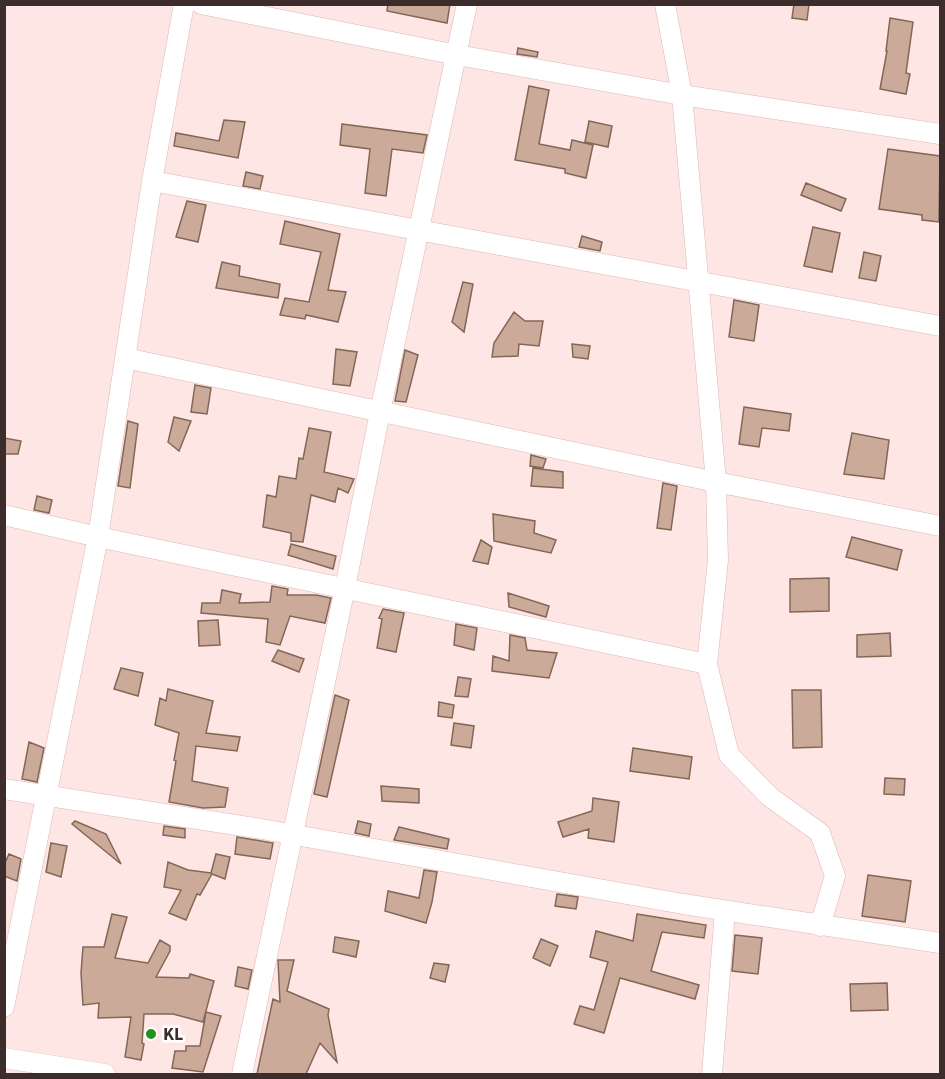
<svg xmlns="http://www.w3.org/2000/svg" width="945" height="1079" font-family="'Source Sans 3',sans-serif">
<rect width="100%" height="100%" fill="#fee6e4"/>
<!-- building -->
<path fill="#cbaa99" stroke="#846657" stroke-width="1.5" d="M388,4h62l-3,19 -60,-12z
M794,4h15l-2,16 -15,-2z
M890,18l23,4 -7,51 4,1 -4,20 -26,-5 7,-38h-1z
M518,48l20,4 -1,5 -20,-3z
M529,86l20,4 -10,54 31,6 2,-10 21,5 -7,33 -21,-5v-4l-50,-9z
M224,120l21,2 -7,36 -64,-12 2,-13 43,8z
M589,121l23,5 -4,21 -23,-5z
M342,124l85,11 -4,18 -31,-4 -6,47 -21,-3 5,-44 -30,-4z
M888,149l52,7 -1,66 -17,-2v-5l-43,-6z
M246,172l17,4 -3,13 -17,-3z
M806,183l40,16 -5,12 -40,-16z
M187,201l19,4 -8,37 -22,-5z
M285,221l55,13 -12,56 18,2 -8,30 -32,-7 -1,4 -25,-4 5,-17 24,4 12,-50 -41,-8z
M813,227l27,6 -8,39 -28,-6z
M582,236l20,6 -2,9 -21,-4z
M864,252l17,4 -5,25 -17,-3z
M222,262l18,4 -1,10 41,8 -2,14 -62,-10z
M463,282l10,2 -9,48 -12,-10z
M734,300l25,5 -5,36 -25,-4z
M514,312l11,9h18l-4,25 -20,-2 -1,12 -26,1 2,-14z
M572,344l18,2 -2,13 -15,-2z
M336,349l21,3 -7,34 -17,-2z
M405,350l13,5 -12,47 -11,-1z
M195,385l16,3 -4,26 -16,-2z
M744,407l47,7 -2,17 -27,-3 -3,19 -20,-3z
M174,417l17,4 -12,30 -11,-9z
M128,421l10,3 -8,64 -12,-2z
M309,428l22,4 -7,40 30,7 -6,14 -10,-5 -3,14 -24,-7 -8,47 -12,-1v-8l-28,-6 4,-32 9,2 3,-21 17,3 3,-21 4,1z
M852,433l37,7 -5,39 -40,-5z
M4,438l17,3 -3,13h-14z
M531,455l15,4 -3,9 -13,-2z
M533,468l30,4v16l-32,-2z
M663,483l14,3 -6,44 -14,-2z
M37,496l15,4 -3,13 -15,-3z
M493,514l42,7 -1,12 22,7 -5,13 -57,-12z
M852,537l50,13 -5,20 -51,-13z
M481,540l11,7 -4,17 -15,-3z
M291,544l45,12 -3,13 -45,-14z
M829,578v33l-39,1v-33z
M272,586l16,3 -1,6h29l15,3 -6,25 -35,-7 -10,29 -14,-3 2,-23 -67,-6 1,-10h18l2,-13 19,4 -2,9 31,-1z
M508,593l41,13 -3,11 -37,-10z
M383,609l21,4 -8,39 -19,-4 5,-29 -3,-1z
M218,620l2,25 -21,1 -1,-25z
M456,624l21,4 -3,22 -20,-5z
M890,633l1,23 -34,1v-22z
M510,635l15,3 2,12 30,3 -8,25 -57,-7 1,-15 16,5z
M278,650l26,9 -5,13 -27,-11z
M121,668l22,5 -5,23 -24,-7z
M458,677l13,2 -3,18 -13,-1z
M168,689l45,12 -7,32 34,4 -3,14 -41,-5 -4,35 36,7 -3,19 -22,1 -34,-6 7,-41 -2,-1 5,-27 -24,-8 5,-27 6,3z
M792,690h29l1,57 -29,1z
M335,695l14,5 -22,97 -13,-3z
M439,702l15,3 -2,13 -14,-2z
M454,723l20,3 -3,22 -20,-3z
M29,742l15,6 -7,34 -15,-3z
M633,748l59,9 -3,22 -59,-8z
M885,778l20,1 -1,16 -20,-1z
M381,786l38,3v14l-37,-2z
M593,798l26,4 -5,40 -26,-4 1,-9 -26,8 -5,-15 34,-11z
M75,821l31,13 15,30 -49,-40z
M358,821l13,3 -2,12 -14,-3z
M164,826l21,3v9l-22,-3z
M399,827l50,12 -2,10 -53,-9z
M237,837l36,6 -3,16 -35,-5z
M51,843l16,3 -6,31 -15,-5z
M9,854l12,5 -4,22 -13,-5v-11z
M216,854l14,3 -5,22 -13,-5 -12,21 -3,-1 -11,26 -17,-7 12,-23 -17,-3 4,-25 20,8 23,3z
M424,870l13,2 -5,30 -6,21 -41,-12 3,-20 31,7z
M868,875l43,6 -6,41 -43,-6z
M557,894l21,3 -2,12 -21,-3z
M112,914l15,3 -12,41 33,5 12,-23 10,6v5l-14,26 33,1 1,-4 24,7 -11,41 -30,-8h-29l-2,29 2,1 -3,16 -16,-3 6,-40 -33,1 1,-15 -16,2 -2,-32 2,-26h21z
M637,914l69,11 -2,13 -42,-6 -11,39 48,14 -4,14 -75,-21 -16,55 -30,-9 6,-18 14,4 14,-48 -18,-5 6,-26 37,10z
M735,935l27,3 -4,36 -26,-3z
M335,937l24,4 -3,16 -23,-5z
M541,939l17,7 -8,20 -17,-8z
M278,960h16l-7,31 42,18 -1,6 9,47 -17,-19 -14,31h-49l16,-75 7,3z
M434,963l15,2 -4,17 -15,-4z
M238,967l14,3 -4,19 -13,-3z
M887,983l1,27 -37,1 -1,-27z
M206,1012l15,4 -18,56 -31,-4 3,-17h11v-5h14z"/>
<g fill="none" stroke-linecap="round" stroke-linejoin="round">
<defs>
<path id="minor" d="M201,4l256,51 225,40 258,39
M665,4l17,91 34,387 2,78 -11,104 22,91 41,42 50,36 15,43 -15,50
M152,181l788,145
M125,358l591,124 224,44
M4,515l94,22 609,127
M4,789l252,39 427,76 257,39
M4,1007l94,-470 54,-356 32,-177
M4,1058l101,16
M242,1074l103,-486 35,-176 87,-408
M712,1074l13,-163"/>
</defs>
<!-- minor casing -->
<use href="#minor" stroke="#deb7b4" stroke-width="21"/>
<!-- minor -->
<use href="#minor" stroke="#fff" stroke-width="20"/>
</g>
<!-- markers -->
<circle fill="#22921c" stroke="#fff" stroke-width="2" cx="151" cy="1034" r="6"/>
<g text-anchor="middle" stroke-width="5" stroke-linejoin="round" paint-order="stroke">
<!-- poi labels -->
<g font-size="18" font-weight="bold" fill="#3c2d2c" stroke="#fff" text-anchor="start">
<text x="163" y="1040">KL</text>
</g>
</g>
<!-- border -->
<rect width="945" height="1079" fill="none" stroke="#3c2d2c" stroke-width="12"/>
</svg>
